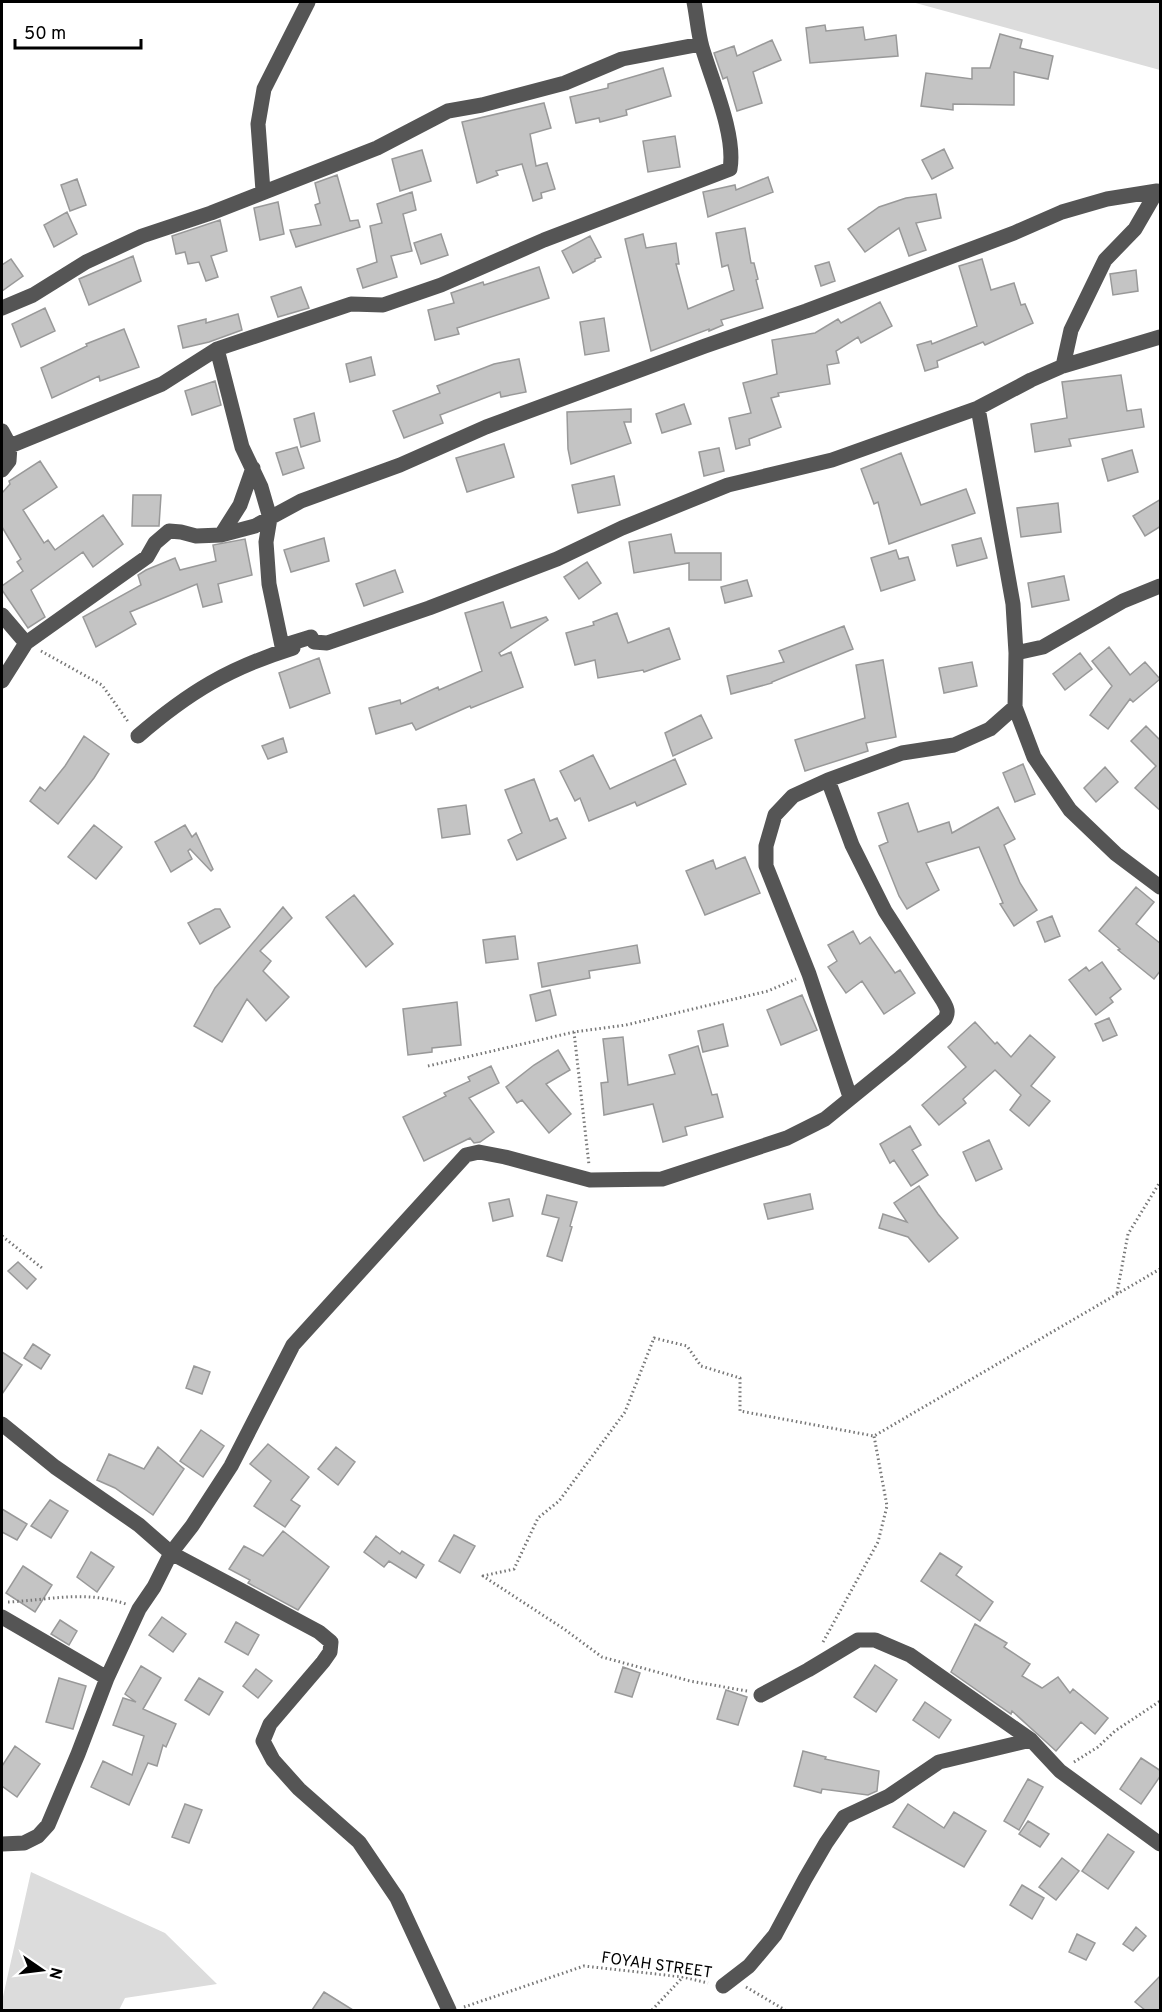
<svg xmlns="http://www.w3.org/2000/svg" width="1162" height="2012" font-family="Overpass,sans-serif">
<rect width="100%" height="100%" fill="#fff"/>
<!-- green -->
<path fill="#dcdcdc" d="M912,2h248v68z
M31,1872l134,61 52,51 -92,14 -6,12h-117v-9z"/>
<!-- building -->
<path fill="#c4c4c4" stroke="#999" stroke-width="1.5" d="M825,25l1,6 37,-4 2,13 31,-5 2,21 -88,7 -4,-35z
M1000,34l22,6 -2,8 33,8 -5,23 -34,-7v33l-61,-1v6l-32,-4 5,-33 46,6v-11h18z
M772,40l9,20 -28,12 9,31 -25,8 -10,-34 -4,2 -9,-26 20,-7 3,10z
M663,68l8,28 -45,14 1,5 -27,7 -1,-4 -23,5 -6,-26 38,-9v-4z
M544,103l7,25 -21,6 6,32 11,-3 8,26 -14,4 1,5 -9,3 -11,-37 -26,7 2,4 -21,8 -15,-61z
M675,136l5,31 -32,5 -5,-31z
M944,149l9,19 -21,11 -10,-19z
M422,150l9,31 -31,10 -8,-32z
M337,175l13,46 8,-1 2,7 -64,20 -6,-17 31,-5 -6,-20 5,-2 -5,-20z
M768,177l5,15 -65,25 -5,-25 32,-7 1,5z
M77,179l9,26 -16,6 -9,-26z
M412,192l4,18 -13,4 9,37 -21,5 6,21 -34,11 -6,-19 20,-7 -7,-36 12,-3 -5,-19z
M936,194l5,24 -25,5 10,27 -17,6 -10,-28 -34,24 -17,-23 31,-22 27,-9z
M278,202l6,32 -24,6 -6,-32z
M67,212l10,22 -23,13 -10,-22z
M220,220l7,31 -16,5 7,21 -12,4 -7,-19 -11,2 -3,-12 -9,2 -4,-18z
M745,228l6,35h3l4,16 -2,1 7,28 -42,12 2,5 -14,6v-2l-58,22 -26,-112 18,-5 3,14 30,-5 3,21h-3l12,45 46,-19 -6,-25 -6,2 -6,-34z
M441,234l7,21 -27,9 -7,-21z
M590,236l11,21 -6,2v2l-22,12 -11,-22z
M133,256l8,25 -52,24 -10,-26z
M11,259l12,17 -21,15v-26z
M982,259l9,31 23,-7 7,22 4,-1 8,19 -48,22 -2,-3 -46,19 1,6 -13,4 -8,-26 14,-4 1,3 45,-18 -18,-60z
M829,262l6,19 -14,5 -6,-20z
M539,267l10,31 -92,30 2,6 -24,6 -7,-30 26,-7 -3,-10 32,-11 1,3z
M1136,270l2,21 -25,4 -3,-21z
M301,287l8,21 -31,9 -7,-20z
M880,302l12,24 -31,17 -3,-6 -22,14 3,12 -12,2 3,19 -52,9 1,3 -8,2 10,29 -32,12 1,6 -14,4 -7,-31 22,-5 -8,-30 34,-9 -5,-34 43,-7 23,-14 3,4z
M45,308l10,23 -34,16 -9,-23z
M238,314l4,16 -33,12 -26,6 -5,-22 28,-7v4z
M604,318l5,33 -24,4 -5,-33z
M124,329l15,38 -39,14 -1,-5 -47,22 -11,-30 46,-22 -1,-2z
M371,357l4,18 -25,7 -4,-18z
M519,359l7,33 -25,5 -1,-5 -60,23 3,8 -39,15 -11,-27 47,-18 -3,-7 57,-22z
M1121,375l6,36 14,-2 3,18 -75,12 2,7 -36,6 -4,-28 36,-6 -5,-36z
M215,381l6,24 -29,10 -7,-24z
M684,404l7,20 -29,9 -6,-19z
M631,409v13h-7l7,21 -60,21 -3,-15 -1,-37z
M314,413l6,28 -19,6 -7,-28z
M504,444l10,33 -47,15 -11,-34z
M297,447l7,21 -21,7 -7,-22z
M719,448l5,23 -20,5 -5,-24z
M1132,450l6,22 -30,9 -6,-22z
M901,453l20,52 45,-16 9,24 -86,31 -11,-42 -4,2 -13,-35z
M40,461l17,26 -34,23 21,33 4,-3 7,10 48,-35 20,29 -30,23 -10,-15 -52,38 14,27 -17,11 -26,-38v-4l21,-15 -6,-9 4,-3 -19,-32v-34l8,-9 -1,-3z
M614,476l6,29 -42,8 -6,-28z
M133,495h28l-2,31h-27z
M1161,499v27l-16,10 -12,-20z
M1058,503l3,29 -40,5 -4,-29z
M671,534l4,19h46v27h-32v-17l-55,10 -5,-31z
M324,538l5,23 -38,11 -7,-22z
M981,538l6,20 -30,8 -5,-21z
M245,539l7,36 -34,9 4,18 -19,5 -6,-23 -67,28 6,12 -40,23 -13,-30 58,-32 -3,-10 8,-5 29,-12 5,12 36,-9 -3,-16z
M896,550l3,9 9,-2 7,23 -34,11 -10,-33z
M587,562l14,21 -22,16 -15,-22z
M395,570l8,22 -39,14 -8,-22z
M1064,576l5,24 -37,7 -4,-24z
M747,580l5,16 -27,7 -4,-16z
M503,602l8,26 35,-11 2,3 -49,33 2,3 10,-4 12,35 -52,21 -1,-2 -54,24 -4,-7 -36,11 -7,-26 31,-8 1,4 37,-17 1,3 43,-19 -17,-58z
M617,613l11,30 41,-15 11,31 -36,13 -1,-2 -45,8 -3,-18 -20,5 -9,-32 28,-8 -1,-3z
M844,626l9,23 -81,33v1l-41,11 -4,-18 57,-14 -5,-11z
M1109,647l21,28 15,-13 15,17 -27,23 -3,-3 -22,30 -18,-14 22,-29 -20,-25z
M1080,653l12,16 -27,21 -12,-16z
M319,658l11,35 -40,15 -11,-35z
M883,660l13,77 -30,6 2,8 -63,20 -10,-31 70,-22 -9,-53z
M972,662l5,24 -33,7 -5,-25z
M701,715l11,23 -39,18 -8,-23z
M1146,726l15,15v70l-26,-23 21,-22 -25,-25z
M84,736l25,18 -15,24 -36,46 -28,-23 10,-14 5,4 20,-25z
M283,738l4,14 -19,7 -6,-13z
M593,755l17,34 65,-30 11,25 -49,22 -2,-4 -46,19 -9,-23 -5,3 -15,-30z
M1023,764l12,30 -20,8 -12,-29z
M1105,767l13,15 -22,20 -12,-14z
M534,779l16,42 7,-3 9,20 -49,22 -9,-20 14,-7 -17,-43z
M908,803l10,29 31,-10 3,11 46,-26 17,32 -11,6 16,38 17,27 -23,16 -14,-22 3,-1 -24,-56 -53,16 13,27 -32,19 -8,-13 -20,-50 9,-4 -10,-29z
M466,805l4,29 -28,4 -4,-29z
M94,825l28,22 -26,32 -28,-22z
M185,825l7,12 4,-4 17,36 -2,2 -21,-22 -2,2 4,8 -21,13 -16,-30z
M745,857l15,36 -55,22 -19,-44 27,-11 3,9z
M1136,887l18,15 -18,22 25,20v26l-7,9 -36,-29 2,-1 -21,-18z
M354,895l39,49 -27,23 -40,-50z
M283,907l9,11 -32,33 11,10 -8,10 26,26 -23,24 -19,-22 -25,43 -28,-16 21,-38z
M215,909h5l10,18 -30,17 -12,-21z
M1052,916l8,20 -15,6 -8,-20z
M853,931l7,13 10,-7 25,36 5,-3 15,23 -31,21 -22,-33 -16,12 -18,-26 9,-6 -9,-16z
M515,936l3,23 -32,4 -3,-23z
M637,945l3,18 -51,8 1,7 -48,9 -4,-24z
M1102,962l19,27 -11,9 3,4 -17,13 -27,-35 17,-13 3,4z
M550,990l6,25 -20,6 -6,-26z
M802,995l15,35 -36,15 -14,-35z
M457,1002l4,43 -29,3v4l-24,3 -5,-46z
M1109,1018l8,17 -14,6 -8,-17z
M975,1022l20,22 2,-2 14,15 19,-22 25,22 -24,29 19,15 -21,25 -19,-16 11,-15 -26,-25 -32,29 3,4 -27,22 -17,-20 44,-38 -18,-20z
M723,1024l5,22 -25,6 -5,-21z
M623,1037l5,48 47,-11 -6,-19 29,-9 14,49 5,-1 6,23 -38,10 2,8 -24,7 -10,-38 -49,11 -3,-32 7,-1 -5,-43z
M558,1050l12,20 -24,14 25,30 -22,19 -27,-33 -5,3 -11,-16 28,-22z
M491,1066l8,17 -30,15 25,34 -14,10 -6,1 -4,-5 -46,23 -21,-44 43,-21 -2,-3 26,-12 -2,-4z
M910,1126l11,19 -9,5 16,25 -17,11 -17,-26 -4,3 -10,-19z
M989,1140l13,29 -26,12 -13,-29z
M919,1186l19,28 20,24 -29,24 -21,-25 -29,-9 4,-14 24,8 -13,-19z
M810,1194l3,15 -45,10 -4,-15z
M547,1195l30,7 -7,24 2,1 -10,34 -15,-5 12,-38 -17,-4z
M509,1199l4,17 -20,5 -4,-18z
M18,1262l18,17 -9,10 -19,-18z
M33,1344l17,11 -9,14 -17,-11z
M2,1352l20,13 -20,29z
M194,1366l16,6 -8,22 -16,-6z
M201,1430l23,16 -21,31 -23,-16z
M268,1444l41,33 -18,23 9,6 -15,21 -31,-21 17,-25 -21,-17z
M158,1447l26,22 -31,46 -38,-27 -18,-8 12,-26 35,15z
M336,1447l19,15 -17,23 -20,-16z
M50,1500l18,11 -17,27 -20,-12z
M2,1509l25,15 -10,16 -15,-8z
M283,1531l46,36 -31,43 -50,-27 2,-3 -21,-11 15,-23 19,10z
M454,1535l21,11 -15,27 -21,-12z
M376,1536l24,18 2,-3 22,14 -8,13 -27,-17 -5,6 -20,-15z
M91,1552l23,15 -17,25 -20,-15z
M940,1553l22,14 -6,8 37,27 -13,19 -59,-40z
M23,1566l29,19 -17,27 -29,-19z
M162,1617l24,17 -13,18 -24,-17z
M60,1620l17,11 -8,14 -18,-11z
M236,1622l23,13 -11,20 -23,-13z
M975,1624l32,19 -3,4 26,17 -8,12 20,12 16,-11 12,16 3,-4 35,29 -13,16 -14,-12 -25,29 -44,-40 -1,3 -60,-42z
M875,1665l22,15 -21,32 -22,-15z
M141,1666l20,12 -18,31 33,15 -10,23 -3,-2 -6,21 -9,-3 -19,42 -38,-18 12,-26 29,14 12,-39 -31,-11 10,-27 13,4 -11,-8z
M623,1667l17,6 -8,24 -17,-5z
M256,1669l16,12 -14,17 -15,-12z
M59,1678l27,8 -13,43 -27,-7z
M199,1678l24,14 -14,23 -24,-15z
M726,1690l21,7 -9,28 -21,-6z
M925,1702l26,18 -12,18 -26,-18z
M15,1746l25,18 -23,33 -15,-11v-20z
M803,1751l23,6 -1,2 54,12 -2,20 -9,4 -46,-6 -1,4 -27,-7z
M1141,1758l20,13v4l-20,29 -21,-15z
M1028,1779l15,8 -24,43 -15,-9z
M185,1804l17,6 -13,33 -17,-6z
M908,1804l36,24 10,-16 32,19 -22,36 -71,-40z
M1028,1821l21,13 -9,13 -21,-13z
M1108,1834l26,18 -26,37 -26,-18z
M1062,1858l17,13 -23,29 -17,-13z
M1022,1885l22,13 -12,21 -22,-14z
M1136,1927l10,9 -13,15 -10,-7z
M1077,1934l18,9 -9,17 -17,-8z
M1161,1975v35h-16l-10,-8z
M324,1992l29,18h-41z"/>
<g fill="none" stroke-linecap="round" stroke-linejoin="round">
<!-- path -->
<path stroke="#777" stroke-width="3" stroke-dasharray="1.5 3" stroke-linecap="butt" d="M41,651l61,34 27,38
M574,1032l15,133
M428,1066l146,-34 52,-7 142,-34 28,-12
M2,1236l40,32
M1117,1293l11,-59 32,-52
M8,1602c42,-2 77,-12 118,2
M823,1642l55,-100 9,-36 -13,-70
M747,1691l-57,-10 -88,-24 -38,-28 -81,-53 31,-7 24,-51 21,-17 66,-89 29,-74 33,8 14,20 39,12v33l134,25 286,-167
M1074,1762l24,-15 17,-16 45,-30
M746,1987l39,23
M464,2007l120,-41 99,11 25,6
M652,2010l31,-33"/>
<!-- minor -->
<path stroke="#555" stroke-width="15" d="M263,191l-5,-67 6,-35 44,-87
M2,308l31,-13 53,-33 56,-26 69,-23 166,-65 71,-37 34,-6 83,-22 57,-24 79,-15
M217,349l25,98 19,40 9,31 -4,24 3,42 13,62 29,-9 3,5 13,1 102,-35 128,-49 65,-31 106,-43 104,-25 146,-52 53,-28 32,-14 97,-29
M1063,366l8,-36 34,-70 30,-31 22,-38
M978,408l35,196 3,49 -1,54 19,50 36,53 46,44 44,33
M2,431l8,15
M2,470l7,-9 1,-15 152,-62 55,-35 134,-45 32,1 58,-20 103,-45 186,-71c6,-34 -18,-88 -28,-122 -4,-14 -5,-30 -8,-45
M221,535l19,-30 13,-37
M2,615l24,28
M1016,653l27,-6 80,-46 37,-15
M2,681l24,-38 121,-86 8,-14 14,-12 12,1 15,4 25,-1 34,-9 46,-25 99,-36 86,-38 219,-81 101,-35 208,-78 48,-21 45,-13 50,-8
M138,736c51,-44 91,-68 155,-88
M850,1097l-41,-123 -43,-108v-20l9,-31 18,-19 35,-16 74,-27 52,-8 36,-16 25,-22
M2,1424l53,43 84,58 32,28 148,79 12,10 -1,10 -7,10 -53,62 -7,17 10,19 26,29 60,53 38,56 52,112
M2,1617l105,61
M761,1695l47,-25 50,-30h17l35,15 121,85 29,31 100,73
M2,1844l22,-1 14,-7 10,-11 30,-71 29,-76 32,-69 15,-22 17,-34 21,-27 39,-60 62,-121 173,-190 13,-3 26,5 85,23 72,-1 125,-41 38,-19 75,-61 45,-39c4,-7 2,-11 -2,-18l-58,-90 -33,-66 -24,-65
M723,1986l26,-20 26,-31 30,-56 21,-36 18,-26 45,-21 50,-34 92,-22"/>
</g>
<g text-anchor="middle" stroke-width="5" stroke-linejoin="round" paint-order="stroke">
<!-- street labels -->
<g font-size="16" fill="#000" stroke="#fff">
<text transform="translate(657 1964) rotate(8)" y="6">FOYAH STREET</text>
</g>
</g>
<!-- border -->
<rect width="1162" height="2012" fill="none" stroke="#000000" stroke-width="6"/>
<!-- north arrow -->
<g transform="translate(42 1970) rotate(104)" stroke="#ffffff" stroke-width="4.5" paint-order="stroke">
<path d="M0-4.5L10 22L0 15L-10 22Z" fill="#000000"/>
<text y="-9" font-size="16" font-weight="bold" text-anchor="middle" fill="#000000">N</text>
</g>
<!-- scale -->
<path d="M15 39v9h126v-9" fill="none" stroke="#000000" stroke-width="3"/>
<text x="24" y="39" font-size="18" fill="#000000" stroke="#ffffff" stroke-width="4.5" paint-order="stroke">50 m</text>
</svg>
